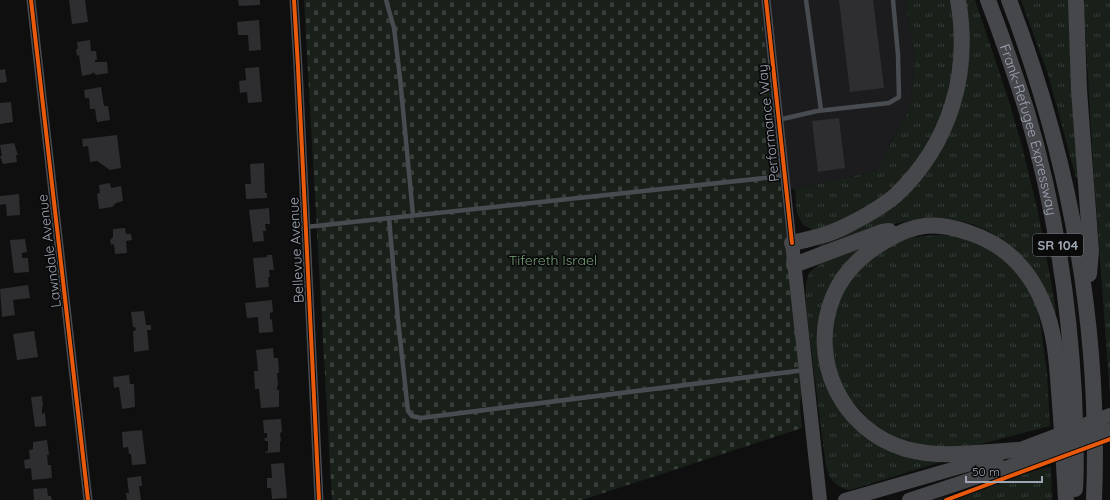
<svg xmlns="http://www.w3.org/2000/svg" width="1110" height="500" font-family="Quicksand,sans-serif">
<defs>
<pattern id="grass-tufts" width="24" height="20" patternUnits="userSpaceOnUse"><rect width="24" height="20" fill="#19201a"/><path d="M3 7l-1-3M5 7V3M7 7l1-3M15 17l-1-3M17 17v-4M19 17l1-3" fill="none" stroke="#373d39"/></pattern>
<pattern id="cemetery-stones" width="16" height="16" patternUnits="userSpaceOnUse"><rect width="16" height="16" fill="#19201a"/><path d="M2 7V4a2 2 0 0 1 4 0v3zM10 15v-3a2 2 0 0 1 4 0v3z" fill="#373d39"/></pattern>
</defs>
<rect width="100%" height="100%" fill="#0f0f10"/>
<!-- built -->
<path fill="#1c1c1e" d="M760,0h145l10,60 -5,49 -34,62 -81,18h-14z"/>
<!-- grass -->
<path fill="url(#grass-tufts)" d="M905,0h46l5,54 -15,65 -18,36 -24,27 -18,15 -54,31 -12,3 -12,-6 -6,-12 -2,-24 81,-18 34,-62 5,-49z
M965,0h10l32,95 14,47 17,70 16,86 2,15h-4c-8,-14 -16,-28 -24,-42 -3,-6 -6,-14 -11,-19 -6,-7 -21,-17 -29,-21 -58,-30 -115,0 -170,20l-6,-1 57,-30 73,-74z
M1021,0h50l9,177 -4,1 -28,-104z
M1085,0h25v395l-17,-231 -9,-155z
M938,235l23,1 19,8 19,13 19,15 17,28 6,27 6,47 3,52 -73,19 -29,3 -24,-3 -27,-7 -22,-12 -26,-28 -11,-19 -6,-27 1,-30 6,-23 14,-25 37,-29 23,-8z
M862,247l-38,59 21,109 99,46 -94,29c-15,-3 -19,-10 -24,-23l-20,-159c0,-11 -2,-23 3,-34 6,-12 40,-22 53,-27z
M1051,466l1,34h-117z"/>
<!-- cemetery -->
<path fill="url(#cemetery-stones)" d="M304,0h456l43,385 -3,20 2,23 -220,72h-250z"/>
<!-- building -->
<path fill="#2e2e31" d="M69,0h16l3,22 -16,2z
M238,0h22v5l-21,1z
M839,0h34l11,88 -34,4z
M259,20l2,30 -12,1 -1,-16h-10l-1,-13z
M90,40l1,11h5l1,9h-2v2h12l1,11 -12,2 -3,-3 -1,2 -10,2 -3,-21 -2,1 -1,-7h2l-1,-7z
M259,67l3,35 -14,1 -1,-11 -7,1 -1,-12 7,-1 -1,-12z
M5,69l2,13 -7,1v-13z
M101,87l3,19h4l2,14 -13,2 -2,-13h-5l-1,-11h-4l-1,-8z
M11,102l2,20 -13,2v-21z
M839,118l6,50 -27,4 -6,-51z
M117,135l4,33 -11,2 -13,-9 -7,1 -2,-16 -5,1 -1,-8z
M14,143l4,12h-2l1,7 -14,2 -3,-8h2l-2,-11z
M264,163l1,30h2v5l-21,1 -1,-15h6l-1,-20z
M110,183l1,5 10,-2 2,15 -7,2 -4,4 -13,2 -2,-15 3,-1 -1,-8z
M19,194l1,21 -13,1 -1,-12 -6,1v-9z
M269,208l1,16h-5l1,7h-3l1,10 -11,1 -4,-32z
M125,228l1,6h5l1,6 -6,1 1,12 -12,1 -1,-10 -3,1 -1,-5 3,-3v-8z
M25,239l2,13 -5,1v5h6l1,14 -15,1 -4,-33z
M267,255h5l2,15h-5l1,7h-2l1,10 -13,1 -3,-30 14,-1z
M28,285l2,13 -17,2 2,15 -13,2 -2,-28z
M272,300l1,12 -3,1v7l2,-1 1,13 -14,1 -1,-16 -11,1 -2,-15z
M144,311l2,14h5v5h-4l2,20 -15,2 -1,-21 3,-1 -1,-3h-2l-2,-15z
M34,331l4,26 -21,3 -4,-26z
M273,348l1,10h4l1,15h-2l1,13h-1v4h2v17l-18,1 -2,-19h-4l-1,-18h4l-2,-21z
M129,375l1,9h4l1,23 -13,2 -3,-22 -5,1 -1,-11z
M42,396l1,10 -1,1v7l3,-1 1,13 -11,1 -4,-30z
M281,419l1,13 -2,1 1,8 -1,1v10l-15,1v-1l3,-1v-10h-3l-1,-3h3v-5h-3l-1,-13z
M142,430l4,34 -14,1 -1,-11h-2l-1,-7 -5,1 -1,-16z
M47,440l2,15h-2l1,10h3l1,13 -20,2 -1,-12 -6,1 -1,-9 6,-1 -1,-9 4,-1v-7z
M284,463l3,35 -15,1 -1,-11h-4v-10h5l-1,-14z
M141,476l1,10h-3l2,14h-14l-1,-7h3l-2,-15z
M47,488l1,8h3l1,4h-18l-1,-11z"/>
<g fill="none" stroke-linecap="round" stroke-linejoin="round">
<!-- lane -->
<path stroke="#484b50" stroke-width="4.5" d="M386,0l8,28 6,50 13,137
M806,0l15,110
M778,120l39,-9 72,-8 10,-6 -1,-42 -5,-55
M389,218l9,102 10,91 4,5 9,2 384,-48
M306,227l478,-51"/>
<!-- street -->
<path stroke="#484b50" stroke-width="9" d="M31,0l57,500
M294,0l4,67 21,433
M766,0l26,243"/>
<!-- primary -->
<path stroke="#46474a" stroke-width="14" d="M792,243l28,257
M845,500l153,-44
M909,500l108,-36"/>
<!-- highway -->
<g stroke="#46474b" stroke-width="16">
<path id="s1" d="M988,0c14,37 27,74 39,112 27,92 42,187 47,283 1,31 3,63 1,94"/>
<path d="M1009,0c62,162 92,326 85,500"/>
<path d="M1076,0l3,90 12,161 -2,23"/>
<path d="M792,243c18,-4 36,-8 52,-16 18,-9 37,-19 52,-32 54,-51 75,-122 62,-195"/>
<path d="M794,265l88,-33 7,-1"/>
<path d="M1018,450c-36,2 -76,9 -112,-1 -65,-19 -98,-90 -73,-152 10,-25 30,-43 52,-56 30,-18 52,-20 85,-8 36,12 59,36 73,70 12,28 14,59 16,88 3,36 5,73 7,109"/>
</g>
<!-- primary-bridge -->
<path stroke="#46474a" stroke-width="14" d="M1018,450l92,-35
M1017,464l93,-34"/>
<defs>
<path id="cycleway" d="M31,0l57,500
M294,0l4,67 21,433
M766,0l26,243
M946,500l164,-61"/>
</defs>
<!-- cycleway casing -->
<use href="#cycleway" stroke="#0a0a0b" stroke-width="6"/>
<!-- cycleway -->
<use href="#cycleway" stroke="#e8590c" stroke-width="4"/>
</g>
<g text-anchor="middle" stroke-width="3.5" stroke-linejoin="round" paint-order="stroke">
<!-- shield labels -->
<rect fill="#0a0a0b" stroke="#727681" stroke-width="1" x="1033" y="234" width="50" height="22" rx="3"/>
<g font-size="13" font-weight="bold" fill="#9ea5b3">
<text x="1058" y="250">SR 104</text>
</g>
<!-- street labels -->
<g font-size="14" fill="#9ea5b3" stroke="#0a0a0b">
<text transform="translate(768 123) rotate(-96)" y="5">Performance Way</text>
<text dy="5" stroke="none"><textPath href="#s1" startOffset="136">Frank-Refugee Expressway</textPath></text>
<text transform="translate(296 250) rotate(-93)" y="5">Bellevue Avenue</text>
<text transform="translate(49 251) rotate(-97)" y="5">Lawndale Avenue</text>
</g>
<!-- park labels -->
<g font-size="14" fill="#73a074" stroke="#0a0a0b">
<text x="553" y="265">Tifereth Israel</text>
</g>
</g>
<!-- scale -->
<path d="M966 476v6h76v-6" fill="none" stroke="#9ea5b3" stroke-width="2"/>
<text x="972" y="476" font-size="12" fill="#9ea5b3" stroke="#0a0a0b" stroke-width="3" paint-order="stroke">50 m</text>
</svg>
